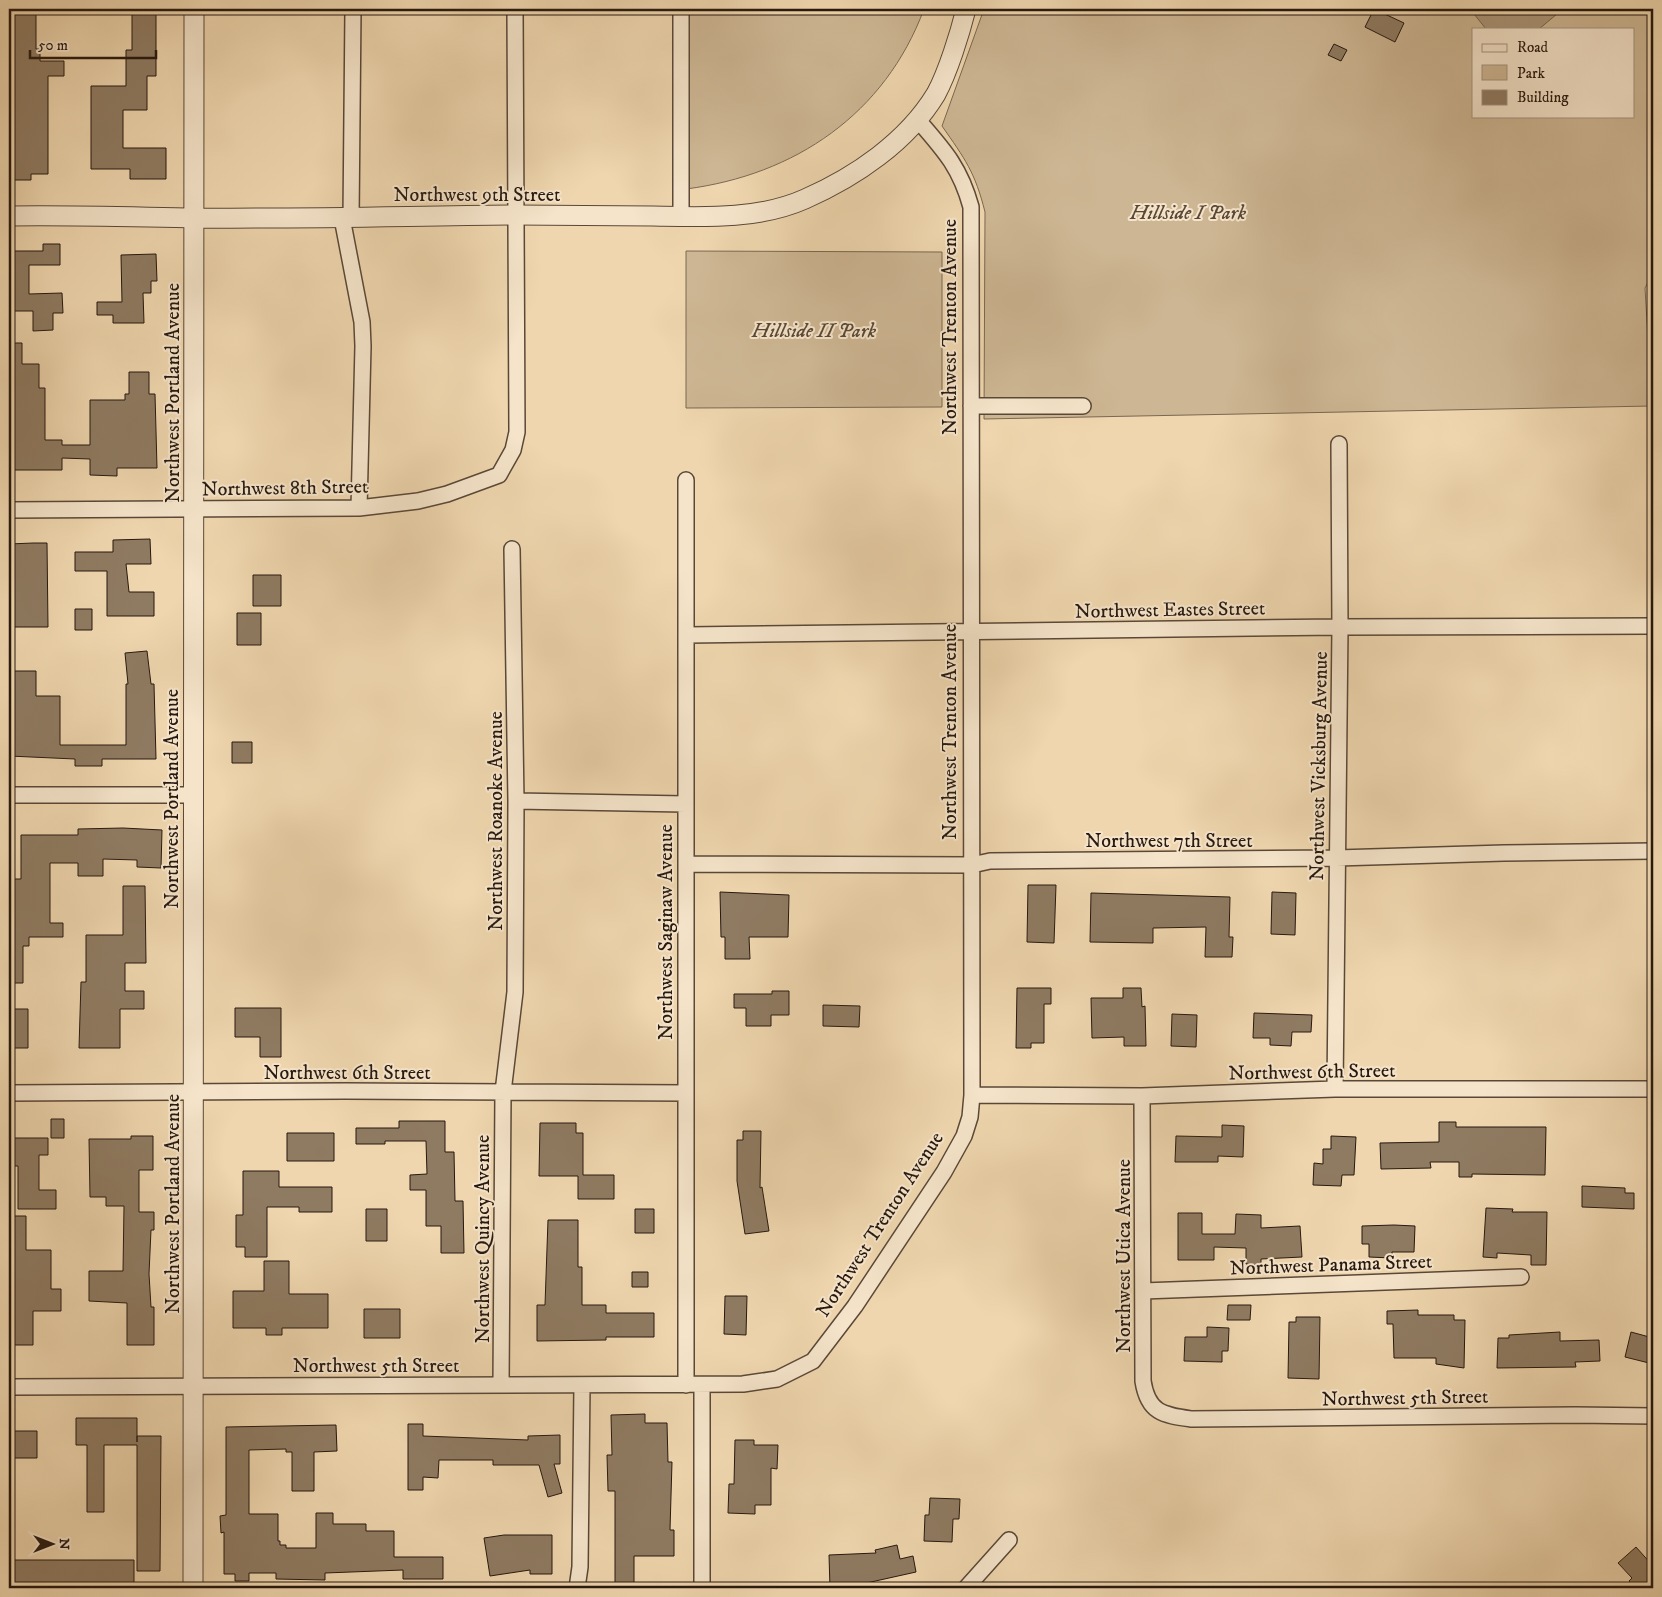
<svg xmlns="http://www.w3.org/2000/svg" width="1662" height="1597" font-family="'IM FELL DW Pica',serif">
<rect width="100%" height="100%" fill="#efd6ae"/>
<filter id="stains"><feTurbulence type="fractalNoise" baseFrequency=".004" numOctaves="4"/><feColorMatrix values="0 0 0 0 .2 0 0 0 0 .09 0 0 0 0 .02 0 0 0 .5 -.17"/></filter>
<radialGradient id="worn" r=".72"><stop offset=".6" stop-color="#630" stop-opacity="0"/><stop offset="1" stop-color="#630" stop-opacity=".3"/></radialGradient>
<!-- green -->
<path fill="#cdb693" stroke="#7a6852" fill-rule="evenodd" d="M686,9h238c-39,105 -129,166 -238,180z
M984,9h669v264l-8,15 7,118 -668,13 1,-207c-10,-40 -20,-53 -43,-86zM1473,29h160v87h-160z
M686,251l256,1v155l-256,1z"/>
<!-- water -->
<path fill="#ab9678" stroke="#76644e" d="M1470,9h93l-24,20h-53z"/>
<!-- building -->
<path fill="#8f7b62" stroke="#271910" d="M132,9h24v67h-9v34h-24v38h43v31h-36v-10h-39v-83h35v-36h6z
M1374,9l30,14 -9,19 -30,-15z
M9,14h27v35h4v12h24v15h-16v98h-17v6h-22z
M1334,44l13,6 -6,11 -13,-6z
M43,244h17v21h-31v29l33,-1 1,20h-10v17l-20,1v-20h-24v-60h34z
M156,254l1,27h-6v12h-8l1,30h-31v-8h-16v-13h25l-1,-47z
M9,343h13v21h17v24h6v52h17v5h28v-45h35v-6h4v-22h20v22h6l2,74h-40v8l-27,-1v-16l-28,-1v12h-53z
M150,539l1,25h-25l3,28h25v24h-47v-45h-32v-19h38v-12z
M33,543h14l1,84h-39v-83z
M253,575h28v31h-28z
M75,609h17v21h-17z
M237,613h24v32h-24z
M147,651l4,33h3l2,75h-54v7h-27v-7l-66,-3v-85h27v25h24v49h66v-61h2l-3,-31z
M232,742h20v21h-20z
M123,828l39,2 -1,38 -24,-1v-7l-34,-1v17h-25v-13h-28v60h13v14h-34v9h-6v37h-14v-104h12v-44h57v-6z
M1028,885h28l-2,58 -27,-1z
M123,886h22l1,77h-21v28h19v18h-24v39h-41l2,-66h5v-47h37z
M720,892l69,3 -1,42h-39l1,22h-25v-22h-4z
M1272,892l24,1 -1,42 -24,-1z
M1091,893l139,4 -1,40h4l-1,20h-27l1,-30 -53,1v15l-63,-1z
M1017,988h34v16h-7v39h-13v5h-15z
M1123,988h18l1,19 3,-1 1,40h-22v-9l-32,1 -1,-40h32z
M772,991h17v24h-18v11h-25v-18h-12v-14h38z
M823,1005l37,1 -1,21 -36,-1z
M235,1008h46v49h-21v-20h-25z
M9,1009h19v39h-19z
M1254,1013l58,2 -1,17h-19l-1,14 -21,-1v-7h-17z
M1172,1014l25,1 -1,32 -25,-1z
M51,1119h13v19h-13z
M399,1121h46v31h9l1,49h8l1,52h-23v-27h-15v-36h-16v-15l17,-1 -1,-33h-41v3h-29v-16h43z
M1439,1122h17v5h90l-1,48 -73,-1v3h-13v-15h-29l1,6 -50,1 -1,-26 59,-1z
M540,1123h36v10h7v42h31v24h-36v-23h-39z
M1222,1125l22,1 -1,31 -25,-1v6h-43l1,-26 46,1z
M743,1131h18l-1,57 2,-1 7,44 -24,3 -8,-53v-41h6z
M287,1133h47v28h-47z
M131,1136h22v34h-14v42h15v18h-3l-2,44 2,33h3v38h-27v-42l-38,-2v-30h34l1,-65h-18v-9h-16l-1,-58h42z
M1331,1136l25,1 -2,38h-12l-1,11 -28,-1 1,-22 9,1v-15h8z
M10,1138h38v17h-9v35h17v19h-38v-43h-8z
M243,1171h36v16h53v25h-33v-5h-32v50h-22v-10h-9v-32h7z
M1582,1186l43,2v5h9v16l-52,-2z
M1486,1208l27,1 -1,3h35l-1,53h-15v-10l-34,-2v5l-14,-1z
M366,1209h21v32h-21z
M635,1209h19v24h-19z
M1178,1213h24v21h33l1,-20 25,1v13l39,-2 2,31 -41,2v6l-15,-1v-16l-32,-1v13h-36z
M9,1216h17v34h25v39h10v22h-28v34h-24z
M548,1220h30v47h4v38h24v8h48v24h-48v3l-69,1v-36h8z
M1394,1225l21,1 -1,26h-22v6l-23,-1v-13h-7v-18z
M264,1261h25v33h39v34h-46v7h-16v-7h-33v-37h31z
M632,1272h16v15h-16z
M725,1296h22l-1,39 -22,-1z
M1228,1305h23l-1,15h-23z
M364,1309h36v29h-36z
M1418,1310v5h36v5h11l-1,48 -28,-4v-6h-42l-1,-34h-6v-13z
M1296,1317h24l-1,62 -31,-1 1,-56h7z
M1207,1327l22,1 -1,23h-6v11l-38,-1 1,-24h22z
M1560,1332v9l39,-1 1,21 -25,1 1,5 -79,1 1,-30h11v-3z
M1631,1332l22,6v26l-28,-7z
M645,1414v9h22l1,39h4l-2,68h4v26h-40v32h-19v-97h-7l-1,-36h5l-1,-40z
M76,1418h61v24v-6h24l-1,135h-23v-126h-33v67h-17v-67h-11z
M408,1424h15v12l105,4v-4l32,-1v29h-6l8,29 -14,4 -9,-32h-46v-5h-54l-1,18 -15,-1v13h-15z
M336,1425l1,26 -23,1v39h-22v-39h-6v-3l-37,1v64h29v27h2v4h6v3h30v-35h17v11h33v7h28v26h49v22h-40v-9l-78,3v7l-49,-1v-6h-27v8h-14v-7h-11v-42l-3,1 -1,-17 6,-1v-88z
M14,1431h23v27h-23z
M735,1440h19v5h24l-1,24 -6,-1v37h-16v9l-27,-1 1,-29h5z
M930,1498l30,1 -1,20h-6l-1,23 -28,-1 1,-26h4z
M504,1535h48v39h-22v-4l-40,6 -6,-38z
M897,1545l3,14 13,-3 3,16 -54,12v4h-32l-1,-33 47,-2 -1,-3z
M1636,1547l17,19v22h-18l-6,-7 3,-3 -14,-15z
M9,1560h125v27h-125z"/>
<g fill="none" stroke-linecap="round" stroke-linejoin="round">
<defs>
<path id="minor" d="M681,9v208
M342,218l20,104 1,24 -4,162
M351,218l2,-209
M971,406h112
M686,480v905
M9,510l350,-2 59,-7 29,-7 52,-19 14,-25 4,-18 -2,-423
M688,635l652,-8 313,-1
M9,795h184
M516,801l169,3
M686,864l286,1 18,-4 347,-3 167,-5 149,-2
M1335,1089l5,-462 -1,-183
M9,1093l336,-2 341,2
M972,1095l170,1 193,-7h318
M1142,1096l1,285c5,32 20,34 48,38l384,-4 78,1
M1143,1291l378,-14
M501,1385l2,-293 12,-100 1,-191 -4,-252
M702,1385v203
M9,1387l734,-3 34,-5 36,-18 42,-55 89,-134 20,-36 6,-19 2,-22 -1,-888c-11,-40 -27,-57 -54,-88
M577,1588l3,-21 2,-182
M966,1588l43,-48"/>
<path id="tertiary" d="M9,216c62,-1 124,1 186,2 106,1 213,-2 319,-3 46,0 93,1 139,1 49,1 105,4 152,-17 50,-22 102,-57 131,-105 12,-22 24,-61 30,-85
M193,1588l1,-1579"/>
</defs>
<!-- minor casing -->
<use href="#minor" stroke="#594838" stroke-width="18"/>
<!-- tertiary casing -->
<use href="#tertiary" stroke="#594838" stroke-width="21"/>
<!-- minor -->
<use href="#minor" stroke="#f5e4ca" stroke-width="15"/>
<!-- tertiary -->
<use href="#tertiary" stroke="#f5e4ca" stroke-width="19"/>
</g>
<g text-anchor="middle" stroke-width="4" stroke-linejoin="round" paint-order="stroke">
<!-- street labels -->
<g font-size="20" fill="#271910" stroke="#f5e4ca">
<text x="477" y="201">Northwest 9th Street</text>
<text transform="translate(949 327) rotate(-90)" y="7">Northwest Trenton Avenue</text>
<text transform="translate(172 393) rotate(-90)" y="7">Northwest Portland Avenue</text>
<text transform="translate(285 487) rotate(-1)" y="7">Northwest 8th Street</text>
<text transform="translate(1170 609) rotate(-1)" y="7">Northwest Eastes Street</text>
<text transform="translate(949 732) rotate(-90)" y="7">Northwest Trenton Avenue</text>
<text transform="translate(1318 766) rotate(-89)" y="7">Northwest Vicksburg Avenue</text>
<text transform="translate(171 799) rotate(-90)" y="7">Northwest Portland Avenue</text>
<text transform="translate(495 821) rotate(-90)" y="7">Northwest Roanoke Avenue</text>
<text x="1169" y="847">Northwest 7th Street</text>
<text transform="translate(665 932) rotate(-90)" y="7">Northwest Saginaw Avenue</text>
<text transform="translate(1312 1071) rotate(-1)" y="7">Northwest 6th Street</text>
<text x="347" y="1079">Northwest 6th Street</text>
<text transform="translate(172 1204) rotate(-90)" y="7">Northwest Portland Avenue</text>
<text transform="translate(879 1224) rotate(-57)" y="7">Northwest Trenton Avenue</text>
<text transform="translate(482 1239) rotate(-90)" y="7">Northwest Quincy Avenue</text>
<text transform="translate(1123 1256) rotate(-90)" y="7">Northwest Utica Avenue</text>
<text transform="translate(1331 1264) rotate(-2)" y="7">Northwest Panama Street</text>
<text x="376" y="1372">Northwest 5th Street</text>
<text transform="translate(1405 1397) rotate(-1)" y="7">Northwest 5th Street</text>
</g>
<!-- park labels -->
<g font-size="20" font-style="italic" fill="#594837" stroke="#f5e4ca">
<text x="1188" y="219">Hillside I Park</text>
<text x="814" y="337">Hillside II Park</text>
</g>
</g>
<!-- margin -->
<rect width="1662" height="1597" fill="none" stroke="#efd6ae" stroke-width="30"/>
<rect x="10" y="10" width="1642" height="1577" fill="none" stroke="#271910" stroke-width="2.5"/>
<rect x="15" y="15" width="1632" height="1567" fill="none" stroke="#271910"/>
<!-- legend -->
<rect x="1472" y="28" width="162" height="90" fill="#f5e4ca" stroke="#a39380"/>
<rect x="1482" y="44" width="25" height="8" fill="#f5e4ca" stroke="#a39380"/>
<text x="1517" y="52" font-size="15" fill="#271910">Road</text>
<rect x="1482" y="65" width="25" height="15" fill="#cdb693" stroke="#a39380"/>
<text x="1517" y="78" font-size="15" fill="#271910">Park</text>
<rect x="1482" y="90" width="25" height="15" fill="#8f7b62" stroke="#a39380"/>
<text x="1517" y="102" font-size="15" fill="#271910">Building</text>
<!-- north arrow -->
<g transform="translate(52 1544) rotate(90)" stroke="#f5e4ca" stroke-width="4" paint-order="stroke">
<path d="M0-4L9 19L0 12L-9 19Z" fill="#271910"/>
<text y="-8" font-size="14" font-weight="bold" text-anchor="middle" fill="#271910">N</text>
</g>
<!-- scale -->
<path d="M30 50v8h126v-8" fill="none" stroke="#271910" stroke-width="2.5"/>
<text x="38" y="50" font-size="15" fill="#271910" stroke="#f5e4ca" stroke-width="4" paint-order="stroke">50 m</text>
<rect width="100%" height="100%" filter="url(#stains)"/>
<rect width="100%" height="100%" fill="url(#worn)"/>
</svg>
